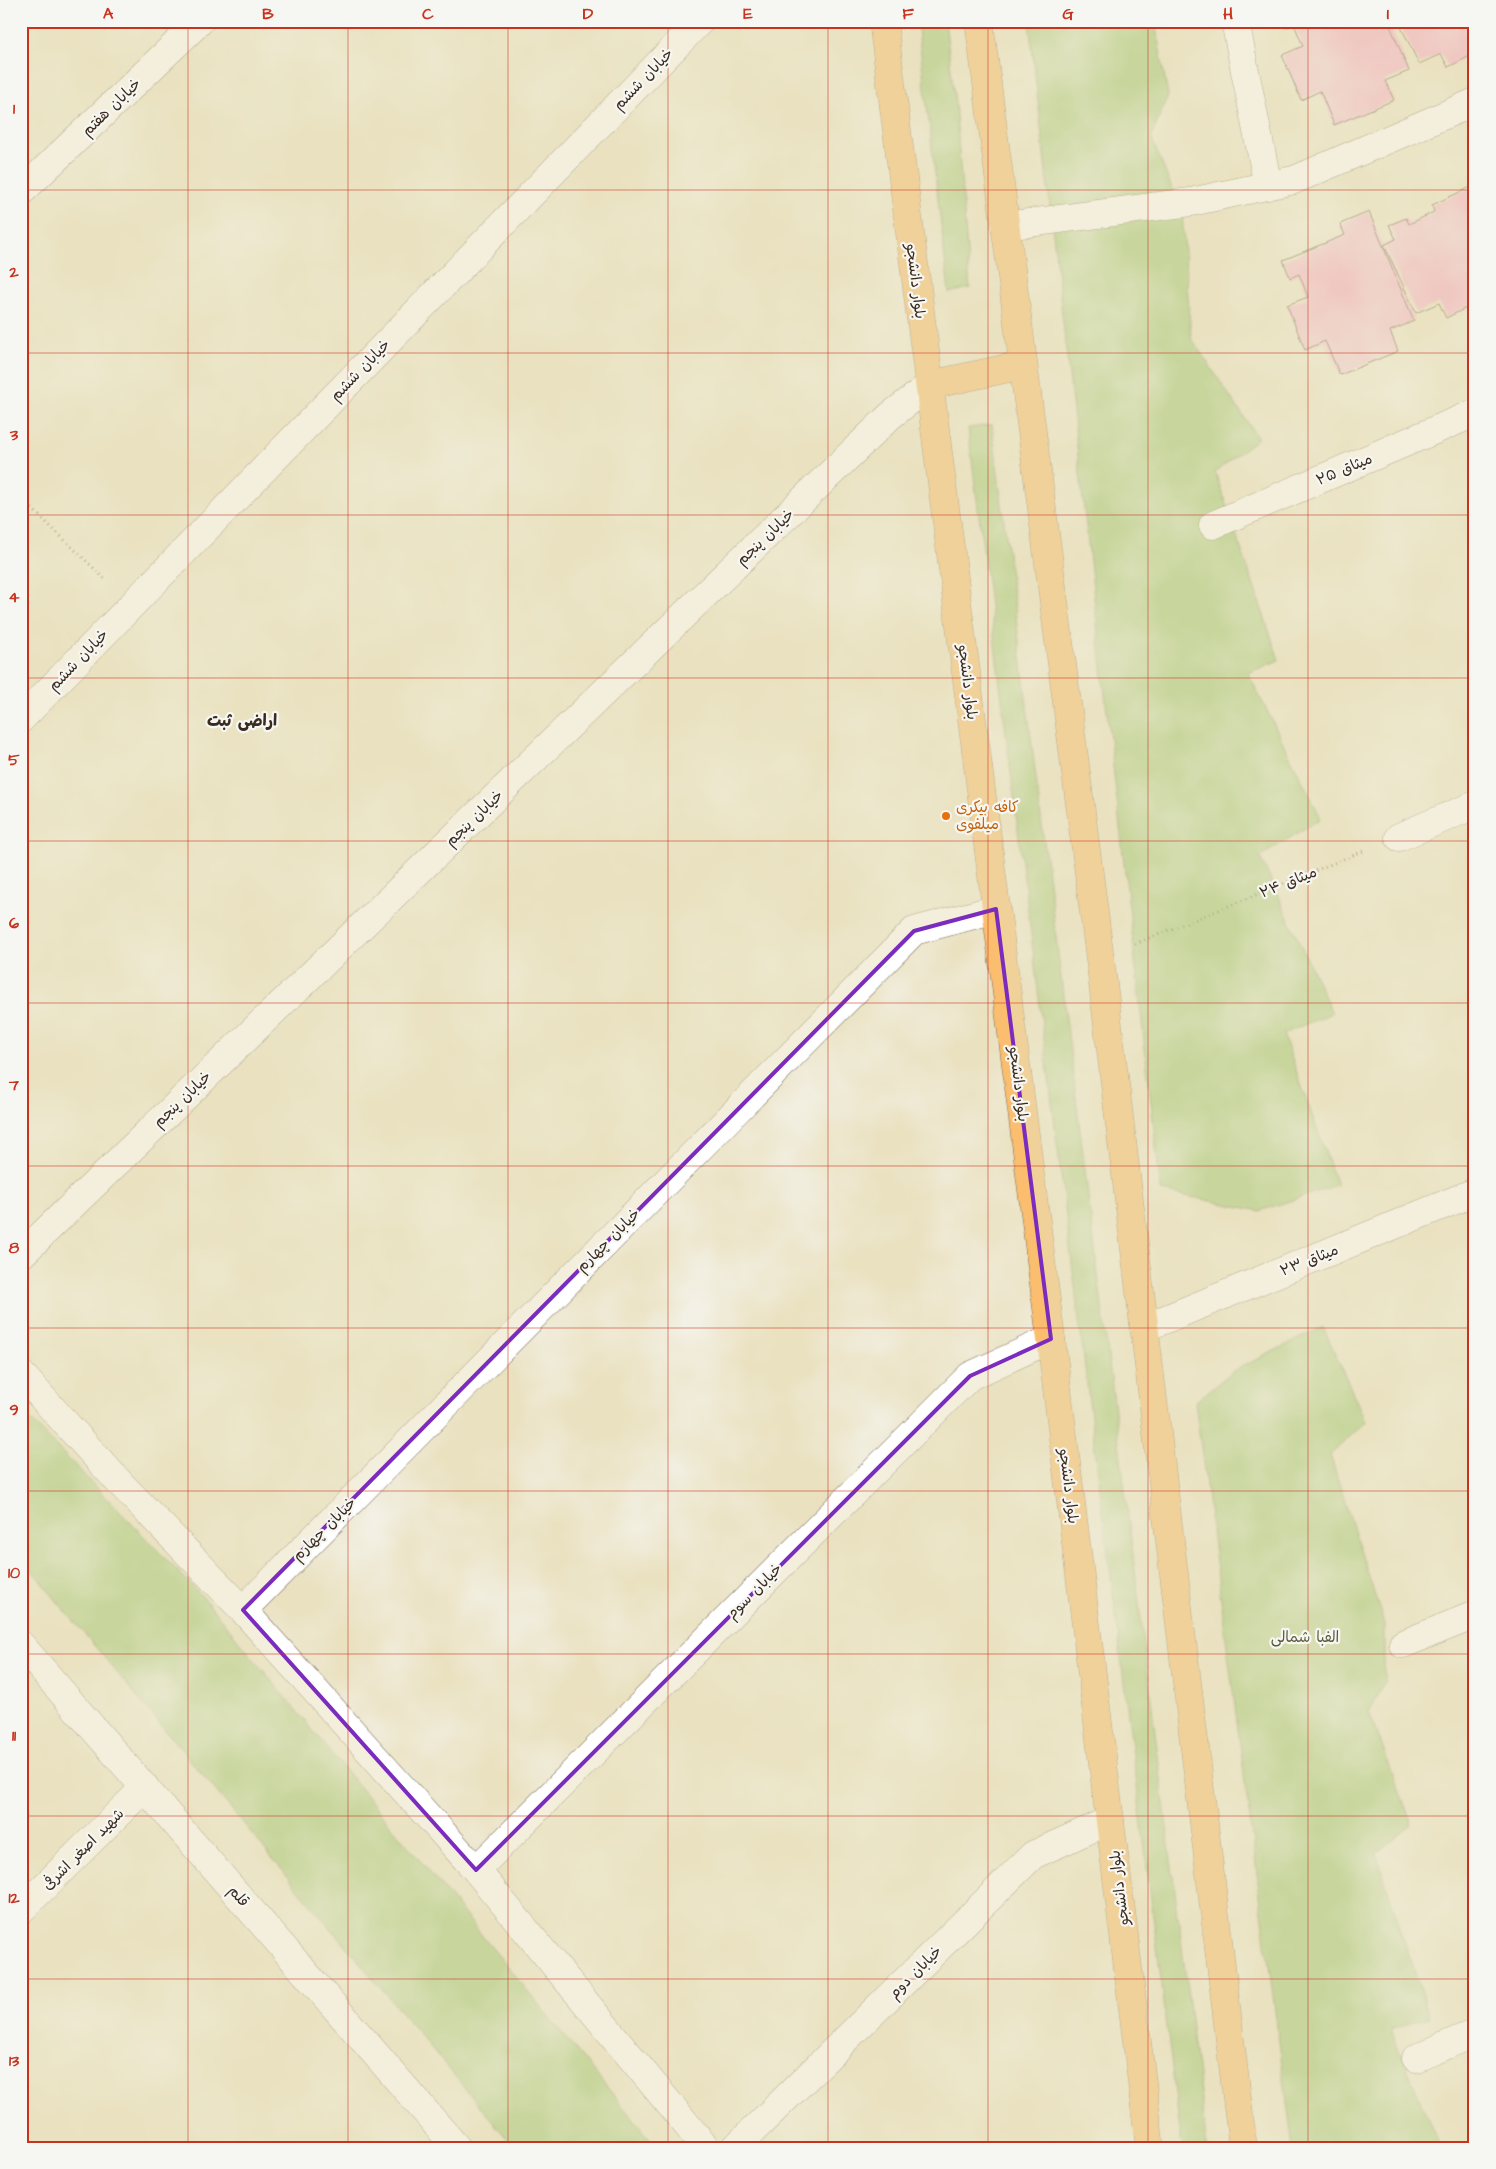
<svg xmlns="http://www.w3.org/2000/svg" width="1496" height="2169" font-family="'Architects Daughter','Playpen Sans Arabic',sans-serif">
<rect width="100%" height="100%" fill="#f6f6f2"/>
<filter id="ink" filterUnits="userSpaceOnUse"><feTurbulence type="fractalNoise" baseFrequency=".02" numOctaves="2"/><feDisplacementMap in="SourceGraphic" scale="10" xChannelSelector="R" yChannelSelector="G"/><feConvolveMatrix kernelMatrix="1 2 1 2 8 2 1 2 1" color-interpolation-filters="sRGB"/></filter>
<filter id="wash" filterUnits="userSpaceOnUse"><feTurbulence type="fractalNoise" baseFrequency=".0096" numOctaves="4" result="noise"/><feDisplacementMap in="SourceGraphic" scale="20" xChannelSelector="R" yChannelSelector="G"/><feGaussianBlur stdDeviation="1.12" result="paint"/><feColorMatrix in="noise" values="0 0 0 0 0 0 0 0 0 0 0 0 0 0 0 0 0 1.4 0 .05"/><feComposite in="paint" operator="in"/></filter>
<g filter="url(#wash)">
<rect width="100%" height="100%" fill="#eae1c0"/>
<!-- green -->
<path fill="#a0c873" stroke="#6e7948" d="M917,21h28l10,81 15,186 -21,5z
M1029,21h126l13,75 -17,41 31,76 9,125 67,100 -43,34 64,188 -31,13 73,145 -61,39 72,156 -49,21 54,151 -77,26 -99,-20z
M992,425l215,1723h-25l-214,-1720z
M1323,1327l43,95 -36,33 54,169v60l-15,28 43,112 -36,29 53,163 -38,14 49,118h-147l-98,-746 38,-31z
M21,1410l180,185 456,553h-142l-494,-590z"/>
<g id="blocks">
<!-- building -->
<path fill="#f8a8c6" d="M1282,21h106l21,50 -24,10 9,19 -60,25 -14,-34 -19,9 -19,-45 21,-9 -9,-22 -9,4z
M1398,21h77v44l-5,-9 -22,11 -7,-13 -22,10z
M1475,185v137l-7,-15 -22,11 -7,-15 -23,10 -32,-68 12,-6 -7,-14 17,-7 3,6 25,-12 -2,-7z
M1369,212l45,109 -24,10 8,20 -58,24 -15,-34 -20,9 -18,-45 21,-8 -9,-23 -9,4 -7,-18 62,-25 -5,-11z"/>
</g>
</g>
<g filter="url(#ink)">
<use href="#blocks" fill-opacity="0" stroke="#786a57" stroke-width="1"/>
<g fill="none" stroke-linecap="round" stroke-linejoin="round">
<defs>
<path id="minor" d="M1235,21l33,165
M21,192l179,-171
M1005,226l186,-24 103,-22 181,-78
M1213,525l262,-112
M21,719l679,-698
M1399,837l76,-32
M21,1255l869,-839 40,-31
M1144,1328l331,-136
M21,1374l97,107 125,129 233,260 230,278
M243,1610l671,-679 82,-22
M1403,1644l72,-29
M21,1645l436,503
M476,1870l494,-494 81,-37
M21,1910l124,-123
M1416,2058l59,-25
M735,2148l298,-293 77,-35"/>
<path id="major" d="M883,21l168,1318 99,809
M979,21l121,938 143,1189
M930,385l93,-20"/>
</defs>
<!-- minor casing -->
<use href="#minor" stroke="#786a57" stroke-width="29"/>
<!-- major casing -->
<use href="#major" stroke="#786a57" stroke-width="29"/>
<!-- path -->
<path stroke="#786a57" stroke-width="3" stroke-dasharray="1 4" stroke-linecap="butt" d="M21,498l84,81
M1135,944l231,-94"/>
<!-- minor -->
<use href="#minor" stroke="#fff" stroke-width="28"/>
<!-- major -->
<use href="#major" stroke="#fbbd6e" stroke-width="28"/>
</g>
</g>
<!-- marked area -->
<path d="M0 0H1496V2169H0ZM996,909l55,430 -81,37 -494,494 -233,-260 671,-679z" fill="#eae1c0" fill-opacity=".55" fill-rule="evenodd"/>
<path fill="none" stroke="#7b2cbf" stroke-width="4" stroke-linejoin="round" d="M996,909l55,430 -81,37 -494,494 -233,-260 671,-679z"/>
<!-- grid -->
<path fill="none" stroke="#c8321e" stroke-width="1" stroke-opacity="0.55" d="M188,21v2127M348,21v2127M508,21v2127M668,21v2127M828,21v2127M988,21v2127M1148,21v2127M1308,21v2127M21,190h1454M21,353h1454M21,515h1454M21,678h1454M21,841h1454M21,1003h1454M21,1166h1454M21,1328h1454M21,1491h1454M21,1654h1454M21,1816h1454M21,1979h1454"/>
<!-- markers -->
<circle fill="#e8710a" stroke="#f6f6f2" stroke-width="2" cx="946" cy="816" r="5"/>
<g text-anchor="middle" stroke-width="4.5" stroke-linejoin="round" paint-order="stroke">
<!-- street labels -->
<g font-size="15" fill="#3b2a1e" stroke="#f6f6f2">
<text transform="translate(643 79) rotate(-46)" y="5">خیابان ششم</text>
<text transform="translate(111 107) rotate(-44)" y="5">خیابان هفتم</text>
<text transform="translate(916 281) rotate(83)" y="5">بلوار دانشجو</text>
<text transform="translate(360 370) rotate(-46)" y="5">خیابان ششم</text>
<text transform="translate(1344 469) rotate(-23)" y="5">میثاق ۲۵</text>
<text transform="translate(765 537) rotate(-44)" y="5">خیابان پنجم</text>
<text transform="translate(78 660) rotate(-46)" y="5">خیابان ششم</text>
<text transform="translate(968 682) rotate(83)" y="5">بلوار دانشجو</text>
<text transform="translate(474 818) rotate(-44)" y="5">خیابان پنجم</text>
<text transform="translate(1288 882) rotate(-22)" y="5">میثاق ۲۴</text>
<text transform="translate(1019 1084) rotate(83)" y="5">بلوار دانشجو</text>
<text transform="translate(182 1099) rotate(-44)" y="5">خیابان پنجم</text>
<text transform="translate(608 1240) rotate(-45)" y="5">خیابان چهارم</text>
<text transform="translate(1309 1260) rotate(-22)" y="5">میثاق ۲۳</text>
<text transform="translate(1069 1486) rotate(83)" y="5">بلوار دانشجو</text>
<text transform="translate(324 1529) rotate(-45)" y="5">خیابان چهارم</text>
<text transform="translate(754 1591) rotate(-45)" y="5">خیابان سوم</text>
<text transform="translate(83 1849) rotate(-45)" y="5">شهید اصغر اشرفی</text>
<text transform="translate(1119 1888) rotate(-97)" y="5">بلوار دانشجو</text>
<text transform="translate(239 1896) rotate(49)" y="5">قلم</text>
<text transform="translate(915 1972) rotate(-45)" y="5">خیابان دوم</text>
</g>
<!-- food labels -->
<g font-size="15" fill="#c56008" stroke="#f6f6f2" text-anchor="start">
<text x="956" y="812">کافه بیکری<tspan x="956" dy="17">میلفوی</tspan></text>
</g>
<!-- park labels -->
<g font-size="15" fill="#595938" stroke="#f6f6f2">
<text x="1305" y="1642">الفبا شمالی</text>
</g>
<!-- neighbourhood labels -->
<g font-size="16" font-weight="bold" fill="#3b2a1e" stroke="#f6f6f2">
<text x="242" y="726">اراضی ثبت</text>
</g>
</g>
<!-- margin -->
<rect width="1496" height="2169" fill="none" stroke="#f6f6f2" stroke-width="55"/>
<rect x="28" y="28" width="1440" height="2114" fill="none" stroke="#c8321e" stroke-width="2"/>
<g font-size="16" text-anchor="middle" font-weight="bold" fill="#c8321e">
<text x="108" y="19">A</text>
<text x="268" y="19">B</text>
<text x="428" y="19">C</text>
<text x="588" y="19">D</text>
<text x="748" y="19">E</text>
<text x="908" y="19">F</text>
<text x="1068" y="19">G</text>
<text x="1228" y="19">H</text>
<text x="1388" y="19">I</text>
<text x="14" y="114">1</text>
<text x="14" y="277">2</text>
<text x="14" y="440">3</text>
<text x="14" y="602">4</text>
<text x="14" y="765">5</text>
<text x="14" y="928">6</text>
<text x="14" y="1090">7</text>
<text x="14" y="1253">8</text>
<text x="14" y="1415">9</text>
<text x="14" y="1578">10</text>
<text x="14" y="1741">11</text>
<text x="14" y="1903">12</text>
<text x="14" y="2066">13</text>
</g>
</svg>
